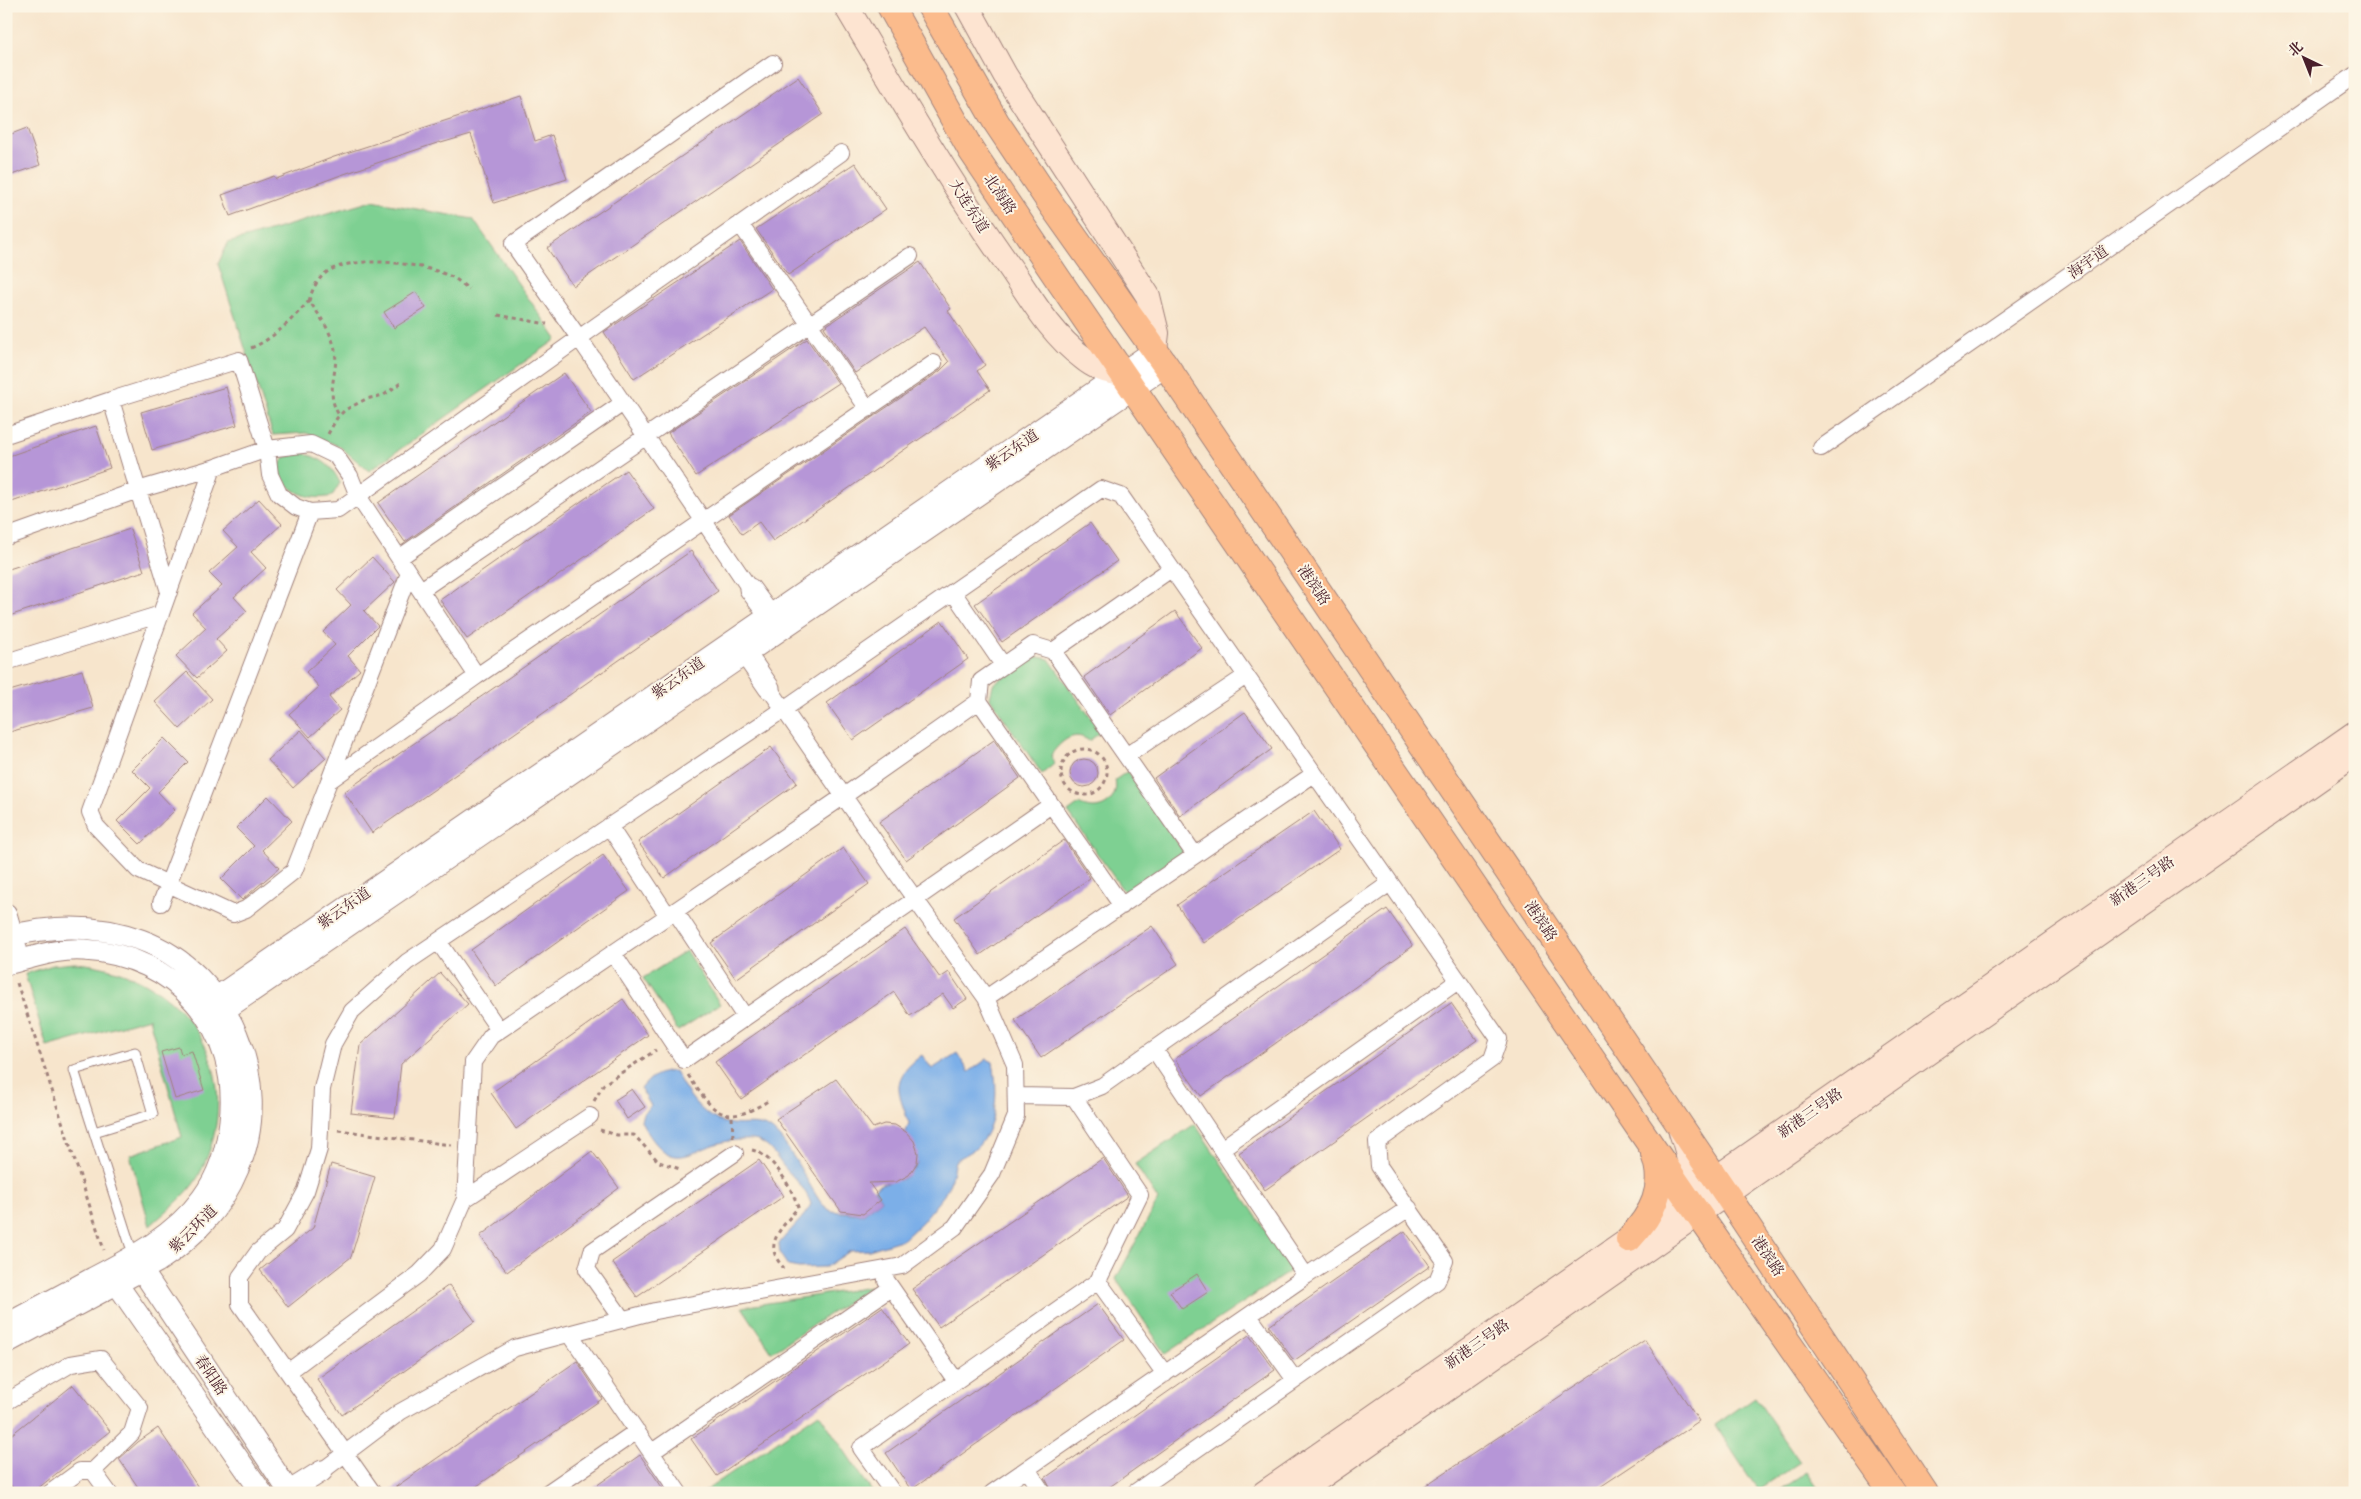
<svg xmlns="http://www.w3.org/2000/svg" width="2361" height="1499" font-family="'Gentium Book Plus','Noto Serif SC',serif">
<rect width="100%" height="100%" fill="#fcf5e5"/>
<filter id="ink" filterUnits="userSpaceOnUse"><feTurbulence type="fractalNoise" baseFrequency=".02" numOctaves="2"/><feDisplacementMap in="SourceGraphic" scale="10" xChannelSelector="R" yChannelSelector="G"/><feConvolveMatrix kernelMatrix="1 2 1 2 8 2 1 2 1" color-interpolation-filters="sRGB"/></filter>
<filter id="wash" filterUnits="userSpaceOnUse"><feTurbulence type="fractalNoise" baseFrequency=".0096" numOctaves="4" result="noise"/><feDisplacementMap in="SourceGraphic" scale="20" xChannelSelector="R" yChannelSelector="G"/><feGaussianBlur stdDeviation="1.12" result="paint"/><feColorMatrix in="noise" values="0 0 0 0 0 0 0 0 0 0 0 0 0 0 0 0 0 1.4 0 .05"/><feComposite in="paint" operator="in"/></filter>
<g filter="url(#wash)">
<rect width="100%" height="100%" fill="#f7e5cc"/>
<!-- green -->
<path fill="#7ed092" stroke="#64785e" d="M372,201l101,18 84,120 -188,132 -30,-25 -33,-13 -33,2 -55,-171 10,-21z
M303,453c19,6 29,12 37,30l-8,13c-23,6 -48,-5 -54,-29l7,-10z
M1033,656l16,3 52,73 -12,9c-15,-12 -29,1 -38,14l3,9 -12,10 -52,-76 3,-14z
M1128,771l56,81 -59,41 -57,-81 11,-8c19,11 41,-2 36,-24z
M686,951l34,53 -42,27 -35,-53z
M75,963c112,8 178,112 123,214 -11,19 -32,34 -48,49l-20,-71 52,-18 -33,-119 -102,29 -22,-73 28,-9z
M1195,1124l97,146 -126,84 -50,-75 42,-79 -23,-36z
M871,1287l-99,65 -30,-45z
M1755,1397l45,65 -42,28 -43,-65z
M819,1413l54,80h-171z
M1807,1472l14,21h-45z"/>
<!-- water -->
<path fill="#7bafe8" stroke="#62678a" d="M957,1053l12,19 18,-13 6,3c5,28 5,58 -13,82 -5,7 -18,12 -25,17l-5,22 -6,12 -22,27 -18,17 -35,11 -19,1 -24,16 -27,1 -11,-2 -8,-12 -1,-10c10,-14 25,-25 32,-40 -5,-15 -17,-26 -27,-37 -7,-9 -13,-20 -24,-25 -5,-3 -13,-2 -19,-2 -49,0 -64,47 -100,-19l2,-8 8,-7 -10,-17c10,-13 17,-17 34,-18 12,23 29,50 57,53 12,2 26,-3 38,5 18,11 38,56 52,75l9,7 32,3 18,-14 -7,-11c17,-15 26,2 43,-26l-11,-31 3,-9c-12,-33 -19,-44 13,-68l10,14z"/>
<g id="blocks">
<!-- building -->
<path fill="#b696d7" d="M798,77l25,37 -250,172 -26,-38z
M521,96l14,45 17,-6 15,44 -73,24 -23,-69 -30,9 -1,-1 -99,33 -111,41 -8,-21 52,-19 2,3 58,-22z
M27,128l13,37 -34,12v-41z
M855,163l31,46 -98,66 -32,-46z
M740,241l32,48 -138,90 -30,-47z
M920,262l31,47 -3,2 37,54 -8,6 13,19 -217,151 -14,-19 -17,12 -13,-19 211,-144 9,-9 -25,-35 -69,46 -31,-46z
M416,292l10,16 -32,20 -10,-16z
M807,339l31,44 -142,93 -28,-43z
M564,373l27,39 -186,130 -27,-39z
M226,387l11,38 -85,25 -11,-38z
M96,426l14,42 -104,36v-47z
M626,470l28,39 -187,130 -27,-39z
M259,499l23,25 -31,28 15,16 -32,29 13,14 -31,28 11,12 -30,27 -21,-22 30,-28 -14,-15 30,-27 -13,-13 29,-26 -15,-16z
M1090,523l27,38 -115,81 -27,-38z
M130,529l14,42 -138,46v-47z
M691,551l27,40 -346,242 -28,-41z
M372,557l23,25 -31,29 14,15 -30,30 12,14 -31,27 11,13 -30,27 -21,-23 30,-27 -13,-15 29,-27 -12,-13 28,-27 -14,-15z
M1175,611l27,37 -92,67 -26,-38z
M942,621l26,38 -115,81 -26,-37z
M82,670l11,38 -87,25v-41z
M187,672l25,27 -32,30 -25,-27z
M1245,712l27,37 -92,67 -26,-38z
M301,730l25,28 -33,30 -25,-28z
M164,738l24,24 -30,30 17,18 -35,34 -23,-23 33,-33 -18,-18z
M994,740l26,38 -114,82 -27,-38z
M771,747l26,36 -133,95 -26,-36z
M1070 773a14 14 0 1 1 28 0a14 14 0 1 1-28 0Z
M268,796l24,25 -30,29 17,18 -37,32 -21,-21 33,-33 -18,-18z
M1314,811l26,38 -136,94 -27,-38z
M1064,840l26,38 -110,77 -26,-37z
M843,848l26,36 -133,95 -25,-36z
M603,855l26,36 -133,95 -25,-36z
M1387,909l26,37 -212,150 -26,-37z
M1152,926l26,38 -137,94 -26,-38z
M905,929l35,49 9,-6 18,27 -14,9 -10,-14 -33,22 -16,-24 -153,107 -26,-37z
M440,973l28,31 -67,60 -6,54 -44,-5 9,-68z
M623,999l25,36 -132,94 -25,-36z
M1451,1003l26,37 -212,150 -26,-37z
M179,1047l2,7 11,-3 12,39 -29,9 -14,-47z
M836,1079l37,49 11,-4 11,1 11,7 8,9 4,12 -1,10 -8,12 -13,7 -27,1 12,17 -18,14 -22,-3 -65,-92z
M632,1089l13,18 -18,12 -12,-19z
M592,1151l27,37 -112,84 -27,-36z
M1103,1158l25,38 -189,131 -27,-38z
M759,1160l25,36 -147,101 -25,-35z
M331,1164l44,13 -24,80 -63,50 -28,-37 53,-42z
M1405,1231l25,35 -135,94 -3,-2 -23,-32z
M1197,1274l11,18 -26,17 -12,-17z
M449,1285l26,36 -133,94 -25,-36z
M1098,1304l26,36 -213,150 -25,-37z
M882,1307l27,37 -192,132 -26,-37z
M1249,1335l26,35 -174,123h-48l-8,-15z
M1645,1340l54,81 -108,72h-177z
M577,1361l25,38 -135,94h-80z
M73,1385l37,46 -78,62h-15l-11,-14v-40z
M158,1428l44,65h-60l-23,-34 19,-17z
M640,1455l26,38h-80z"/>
</g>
</g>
<g filter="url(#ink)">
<use href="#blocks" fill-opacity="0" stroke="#a0827c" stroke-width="1"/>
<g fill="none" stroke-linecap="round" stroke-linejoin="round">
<defs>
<path id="service" d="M94,1132l59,-18 -18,-62 -61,18 56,175 8,7"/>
<path id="minor" d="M773,63l-260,181 66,94 262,-185
M740,224l128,185
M6,435l105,-35
M1821,448l534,-373
M213,468l-75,22 -27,-90 128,-40 28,89 3,26 9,19 17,13 14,5
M6,537l132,-47 31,102
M399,558l224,-155
M421,590l489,-334
M953,592l50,73
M1053,651l118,-82
M6,662l155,-48
M477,676l457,-313
M1126,756l120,-80
M329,781l-35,90 -48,38 -13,5 -95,-44 -42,-44 -6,-14 123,-344 54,-19 44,-5 25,12 14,20 8,20 119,180 -148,105 80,-208
M609,826l59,90
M161,903l149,-391 28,-2 241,-172 171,251
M1122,906l-143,-205 2,-20 52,-36 20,6 142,204
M675,911l70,106
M438,941l61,89
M613,953l71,107 367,-255
M986,998l328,-224
M1154,1049l236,-166
M1016,1096l58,1 28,-11 52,-37 152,227 103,-68
M1074,1097l66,98 -42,86 67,93
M1221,1149l237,-168
M465,1199l125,-83
M886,1280l70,101
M1249,1316l46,64
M623,1320l-36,-51 5,-18 143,-98
M570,1334l109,159
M288,1372l131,-98 24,-25 22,-50 8,-137 18,-26 353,-240 135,-95
M6,1402l65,-38 30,-5 39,49 -8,25 -39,38
M652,1452l239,-164
M1027,1469l16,24
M322,1471l78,-59 115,-64 140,-37 247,-45 53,-39 37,-53 24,-58 -1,-51 -29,-67 -81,-113 -136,-197
M50,1493l30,-22h13l16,22
M373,1493l-133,-189v-27l18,-25 27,-22 21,-39 13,-42 3,-60 11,-45 19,-33 55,-49 377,-253 317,-220 20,7 378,543 -7,20 -115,83 2,24 66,95 -8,20 -303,212
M547,1493l90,-62
M893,1493l-32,-45 237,-167
M992,1493l314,-217"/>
<path id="tertiary" d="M750,589l28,38
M738,643l31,45
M6,914l10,34
M6,937c45,-12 91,-13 135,3 88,32 135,143 97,229 -16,39 -46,71 -81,93l-151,81
M6,964c27,-6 50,-16 78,-14 92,5 157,79 146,171 -3,28 -11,54 -28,77 -27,37 -69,59 -109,80 -29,16 -58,31 -87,47
M201,1008l954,-658
M210,1020l956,-654
M135,1260l155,233
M111,1271l6,13 145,209
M287,1493l35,-22"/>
<path id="secondary" d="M846,6c53,89 105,179 165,263 21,31 41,66 71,88 13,11 25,15 41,17
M967,6l38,69 143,221 9,37 -2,17
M1681,1132c9,24 14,49 3,74
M1264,1493l1091,-760
M1298,1493l1057,-739"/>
<path id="primary" d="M890,6l81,144 87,129 629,919 206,295
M930,6l66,116 57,85 113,159 561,829 198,298
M1629,1239c23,-24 38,-51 25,-85"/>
</defs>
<!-- service casing -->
<use href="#service" stroke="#a0827c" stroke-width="11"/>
<!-- minor casing -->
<use href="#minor" stroke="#a0827c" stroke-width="18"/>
<!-- tertiary casing -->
<use href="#tertiary" stroke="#a0827c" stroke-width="23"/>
<!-- secondary casing -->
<use href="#secondary" stroke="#a0827c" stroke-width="26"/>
<!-- primary casing -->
<use href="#primary" stroke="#a0827c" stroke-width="28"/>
<!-- path -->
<path stroke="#a0827c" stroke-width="3" stroke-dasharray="4 4" stroke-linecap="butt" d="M309,301c3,-11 8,-22 18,-29 27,-18 94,-9 123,4 7,3 13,9 19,13
M498,315l49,9
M251,348c23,-9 41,-29 58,-47 10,13 23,32 26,49 4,23 -11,42 4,65
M328,434l9,-16 8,-8 21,-11 18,-4 18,-13
M1061 772a23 23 0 1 1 46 0a23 23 0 1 1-46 0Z
M17,983l87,267
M688,1075c26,39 36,53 80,26
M594,1101l10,-17 52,-34
M732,1117l1,20
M338,1130l113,15
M600,1130l17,5h17l25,27 21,7
M752,1150c21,5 40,38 46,57 -17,23 -38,38 -12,63"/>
<!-- service -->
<use href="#service" stroke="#fff" stroke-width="9"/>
<!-- minor -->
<use href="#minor" stroke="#fff" stroke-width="16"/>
<!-- tertiary -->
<use href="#tertiary" stroke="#fff" stroke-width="21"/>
<!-- secondary -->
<use href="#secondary" stroke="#fde4d1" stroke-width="24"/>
<!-- primary -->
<use href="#primary" stroke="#fbbb8c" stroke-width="26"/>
</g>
</g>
<g text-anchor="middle" stroke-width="4" stroke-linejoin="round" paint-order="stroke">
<!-- street labels -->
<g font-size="15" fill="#4a1f2b" stroke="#fcf5e5">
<text transform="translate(1000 194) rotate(56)" y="5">北海路</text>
<text transform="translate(969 206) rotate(58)" y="5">大连东道</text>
<text transform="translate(2088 262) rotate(-35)" y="5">海宇道</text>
<text transform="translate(1012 450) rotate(-34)" y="5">紫云东道</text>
<text transform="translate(1314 585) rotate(56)" y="5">港滨路</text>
<text transform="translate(678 678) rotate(-35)" y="5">紫云东道</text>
<text transform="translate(2142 881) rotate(-35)" y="5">新港三号路</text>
<text transform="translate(344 908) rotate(-35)" y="5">紫云东道</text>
<text transform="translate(1541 921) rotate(56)" y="5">港滨路</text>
<text transform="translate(1810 1113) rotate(-35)" y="5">新港三号路</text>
<text transform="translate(193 1229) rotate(-45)" y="5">紫云环道</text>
<text transform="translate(1768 1256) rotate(56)" y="5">港滨路</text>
<text transform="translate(1477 1344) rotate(-35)" y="5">新港三号路</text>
<text transform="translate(211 1375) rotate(56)" y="5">春阳路</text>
</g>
</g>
<!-- margin -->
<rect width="2361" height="1499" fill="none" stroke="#fcf5e5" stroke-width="25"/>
<!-- north arrow -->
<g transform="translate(2304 58) rotate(317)" stroke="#fcf5e5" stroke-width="4" paint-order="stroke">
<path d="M0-4L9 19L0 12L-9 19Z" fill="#4a1f2b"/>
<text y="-8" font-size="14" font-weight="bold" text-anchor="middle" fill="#4a1f2b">北</text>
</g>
</svg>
